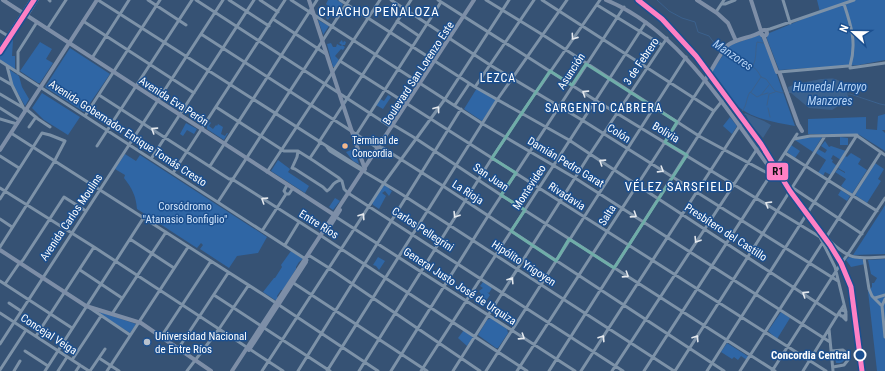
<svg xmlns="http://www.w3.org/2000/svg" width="885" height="371" font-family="'Roboto Condensed',sans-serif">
<rect width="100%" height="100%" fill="#365274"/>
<!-- green -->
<path fill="#2f66a5" d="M328,0h9l6,4 -4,9 -5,-3 -6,10 -2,-2 6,-9 -6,-5z
M817,0h68v60l-26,5 -80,5 -12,-31v-5l53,-22z
M318,20l11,6 -6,9v-1z
M760,35l1,1 15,36 19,54c-22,-4 -48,-8 -63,-25 -8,-8 -15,-18 -22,-27l20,-29z
M10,38l3,2 -1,16h3v14l-15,-10v-6z
M342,40l1,3 1,-2 2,1 -1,3h-3l3,2 -2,3 -2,-1 -6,7 4,4 -4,7h-2l-6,-23 4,-1 2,4h3l1,-3 4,2 1,-1 -3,-2z
M40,42l12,7 -6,10 7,4 -13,20h-2l-18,-12z
M70,48l40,26 -26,38 -39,-25z
M9,70h1l9,6 3,11 7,12 -4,7 -12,-21z
M477,88l19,12 -14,21 -18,-12z
M42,93l38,24 -12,18 -24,-15 -12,-12z
M388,95l3,2 -8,12 -7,-4 4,-6 4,2z
M885,114v16h-3l3,3v18l-27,-17h-50v-15l58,-2v12l11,1 1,-14z
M730,117l7,9 -5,8 -9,-8z
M210,122l1,1 -2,3 4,3 3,-4 1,1 1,-2 5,3 -2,7 4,2 2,-3h1l-4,7 -17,-11v-3z
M186,123l11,6 -3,5 -7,-4 -4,6 -3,-2z
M822,137l-9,15 -18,-12 6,-2z
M840,137l8,1v7h-8z
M825,141l4,6 2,-1 15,5 -5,9 -8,-5 -2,4 2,1 -1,2 5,4 -6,9 -6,-3 -2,4 -5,-3 8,-13 -10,-7 2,-4 7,4 2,-3 -6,-4z
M791,145l9,6 -5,7 -8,-6z
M351,150l4,2 4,12 -6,-3 -7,-9z
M851,153l10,6 -3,5 9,6 -15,24 -11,-8 5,-7 -11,-7 3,-3 7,4v-1l-7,-4 7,-12 2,1z
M125,154l11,7 4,-6 127,82 -9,16 -21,3 -8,12 -29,-19 3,-4 -2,-2 -4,5 -60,-39c-1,-13 -5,-21 -13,-31l1,-3 -10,-6z
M278,160l12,9 -2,3 21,14 -4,7 -34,-22z
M875,163l9,6 -6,10 3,2 -14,22 -12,-8z
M384,184l6,3 -1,2 3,2 -3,5 -4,-5 -3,2 4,3 -7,13 -6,-4 -1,-2z
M841,190l9,6 -3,5 -9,-6z
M335,198l5,3 -7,9 -4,-3z
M885,205v49l-32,1 29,-45z
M291,251l11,7v2l-3,2 -3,5v2l-13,21h-2l-4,6 1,2 -1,2h-2l-12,-8 11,-14h1l7,-11 -1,-2z
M378,257l7,4 -6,9 -3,-4 -3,-1z
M849,257l13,2 3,5 -14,3 -5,-7z
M885,259v112h-8l-9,-80 4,-4v-4h2l3,-5 -6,-4 -3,-14z
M483,282l9,6 -3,5 -2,-1 3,3 -4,6 -7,-4 2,-3 -2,-3 4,-3 -3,-2z
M100,312l36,12 -6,9 -30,-19z
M781,312l9,6 -13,21 -9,-8z
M491,318l16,11 1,4 -10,15h-2l-18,-13 9,-15z
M464,330l9,7 -6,9 -9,-8z
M727,343l22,14 -2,3 -6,-4 -3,4 -4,-3 -2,2 -11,-7z
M841,352l4,5c-1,6 -4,6 -9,6l-2,-10z"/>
<!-- water -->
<path fill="#3b618d" d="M821,79c5,0 10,-1 14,0 6,2 7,5 13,3l1,3 -2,9 2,4v3h-3l-14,9 -23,-2 -18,-15h-2l-1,-6 8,-3z
M745,113l2,1 17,7 7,4 -8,13 -13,-14 -4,-9h-2z"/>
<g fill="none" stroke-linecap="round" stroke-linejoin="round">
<!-- stream -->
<path stroke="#3b618d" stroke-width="1" d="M657,0l12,11 13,7 13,4 3,10 11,4 6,8 8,5
M726,51c12,7 29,12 35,26l5,2 9,12 7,2 3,-2
M753,65c4,-6 2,-15 4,-23l6,1
M751,92l10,-15
M845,94h5l30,10 5,1
M761,95l7,-2
M767,105l2,-11 6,-2
M768,108l2,9
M737,119c1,-4 3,-4 5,-8 5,-5 4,-13 8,-19l7,5 4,-2 8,-10
M738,120l33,44
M775,171l13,20
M790,195l15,19
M807,218l11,17"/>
<!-- minor -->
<path stroke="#7d92a8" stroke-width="3" d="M49,0l1,1
M98,0l263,168
M148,0l38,25
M196,0l192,125 7,1 20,12 86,57 274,176
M229,0l40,26
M260,0l18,12
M291,0l192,124 92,54 255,164
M340,0l135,87 94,53 21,14 247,162
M391,0l99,65 92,55 256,161
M438,0l157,100 225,137 15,30 11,45
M486,0l57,35 156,101 72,39
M542,0l172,111
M783,0l7,23
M722,4h3l10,-4
M844,4c7,21 13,39 6,62
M597,5l65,40
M716,12l8,-12
M27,16l10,-16
M273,19l53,35
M83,21l111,72
M397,21l22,15
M47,29l19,-29
M765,30l5,-1 84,-29
M0,31l8,5
M201,34l175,113 7,1 60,38 281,185
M0,48l31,-48
M92,58l37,-58
M0,61l307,199
M340,61l486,310
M7,66l5,19 13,26
M850,68l35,-5
M779,72l69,-6
M18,73v-21l19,-30
M0,78l12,7
M475,87l59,-87
M0,94l22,13
M99,95l130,84h3l91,58 204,134
M455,105l14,-21
M216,107l68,44h14l16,10 25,17 3,3 2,8 4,4 275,178
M0,108l19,12
M26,109l12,10 12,8
M85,116l75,-116
M0,119l17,5
M29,127l7,-10
M11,133l253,162 114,76
M356,135l85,-133
M794,139l16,-3 46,-1 29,20
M319,142l92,-142
M97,146l95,-146
M327,147l3,4c25,16 51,30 76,46l268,174
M298,151l-1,6 -5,11 3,1 28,18 4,4c6,-3 4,-9 14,-11
M785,153l92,58
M0,156l19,12
M310,158l10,-15
M151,159l103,-159
M210,166l107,-166
M267,172l113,-172
M173,173l112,-173
M287,185l-3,6 2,3h3l4,-6
M0,188l94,59 189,124
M793,188l69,46
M0,199l42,-66 8,2 15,6 -11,21 -54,85
M218,202l131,-202
M336,217l239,154
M0,219l12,8
M262,231l24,-37
M827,237c5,7 19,19 28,20 10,2 20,0 30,0
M130,239l44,29
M285,245l14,-23
M306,257l4,-1 19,12 151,103
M864,258l5,31 3,7 10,10 3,31
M80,270l42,28
M0,281l72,47
M292,282l135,89
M5,284l13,-19 5,-5 41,-63 22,14
M214,295l116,76
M875,298l10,-3
M9,303l12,8
M882,306l3,-7
M90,308l40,27
M841,310l4,1 1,3 -2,2h-3l-2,-3 5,-8
M0,313l89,58
M112,314l54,-82
M842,316l4,4v-6
M829,329l4,42
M36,336l58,-89
M161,337l50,-76
M0,344l223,-344
M178,349l50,-76
M25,351l23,15
M831,351l12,-1c4,2 4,6 5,10l-4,5 -11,2
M99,358l20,13
M72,360l29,-44
M0,370l26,-40
M14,371l6,-10
M45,371l99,-154
M58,371l9,-14
M76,371l4,-6
M90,371l15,-22
M107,371l81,-124
M187,371l32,-42 29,-43
M262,371l122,-188 61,-84 64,-99
M298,371l163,-262
M327,371l170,-271 70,-100
M359,371l133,-213 29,-44 79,-114
M391,371l97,-155 136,-209
M421,371l225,-349
M453,371l137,-217 77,-116
M486,371l200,-314
M517,371l188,-291
M549,371l165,-260 8,-10
M581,371l159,-246
M612,371l145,-222
M644,371l153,-237
M675,371l150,-235
M707,371l150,-236
M740,371l141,-219
M772,371l66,-103 10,-14 37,-56
M803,371l37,-60"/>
<!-- major -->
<path stroke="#7d8ea7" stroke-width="4" d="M3,0l333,216
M309,0c19,57 36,114 56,169
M606,0c74,30 121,111 167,172
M697,0l20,13 11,10 8,18
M751,0l10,31
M761 33a3 3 0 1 1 6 0a3 3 0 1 1-6 0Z
M763,35l14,37
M780,74l18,50 4,7
M705,80c6,-8 16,-29 23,-35 10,-7 23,-7 33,-13
M0,150l97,-150
M327,231l13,-21
M0,250l86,56 55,17 70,48
M249,350l57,-88
M232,371l242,-371"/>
<defs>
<path id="rail-1" d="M638,0l24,19 34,37 65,88 29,47 40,54 11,18 10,24 11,84
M0,52l34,-52"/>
</defs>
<!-- rail-1 casing -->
<use href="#rail-1" stroke="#1b4f8f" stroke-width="8"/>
<!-- rail-1 -->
<use href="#rail-1" stroke="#ff80c5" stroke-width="5"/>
</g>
<!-- one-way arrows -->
<defs><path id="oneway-chevron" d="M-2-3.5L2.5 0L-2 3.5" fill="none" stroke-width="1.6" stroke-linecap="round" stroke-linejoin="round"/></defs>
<g stroke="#e5e9ee">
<use href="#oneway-chevron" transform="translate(574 37) rotate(125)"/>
<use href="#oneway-chevron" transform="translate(585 93) rotate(-147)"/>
<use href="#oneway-chevron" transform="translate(437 109) rotate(-54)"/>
<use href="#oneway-chevron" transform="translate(154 130) rotate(-147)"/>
<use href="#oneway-chevron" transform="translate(602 162) rotate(-147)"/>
<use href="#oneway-chevron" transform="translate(661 170) rotate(32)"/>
<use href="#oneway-chevron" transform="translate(264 200) rotate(-147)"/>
<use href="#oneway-chevron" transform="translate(768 204) rotate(-148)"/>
<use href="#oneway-chevron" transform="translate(456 215) rotate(122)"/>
<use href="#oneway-chevron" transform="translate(634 215) rotate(33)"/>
<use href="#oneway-chevron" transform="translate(362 216) rotate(-57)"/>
<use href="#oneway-chevron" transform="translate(697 240) rotate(122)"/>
<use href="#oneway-chevron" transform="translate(626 275) rotate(33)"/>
<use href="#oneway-chevron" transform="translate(511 280) rotate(-57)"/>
<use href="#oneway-chevron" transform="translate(805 294) rotate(-147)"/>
<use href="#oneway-chevron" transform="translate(522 337) rotate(33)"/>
<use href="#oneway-chevron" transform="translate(602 338) rotate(-57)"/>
<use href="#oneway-chevron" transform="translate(696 338) rotate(-57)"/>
</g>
<!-- marked area -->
<path fill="none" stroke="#6fada8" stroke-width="3" stroke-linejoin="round" d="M586,64l91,58 -12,20 22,13 -73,113 -45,-29 -13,22 -45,-30 14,-21 -24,-15 15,-22 -24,-15 58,-87 22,14z"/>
<!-- markers -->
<circle fill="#f1b78d" stroke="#1b4f8f" stroke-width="1.5" cx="345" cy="146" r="3.5"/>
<circle fill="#b9c2ce" stroke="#1b4f8f" stroke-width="1.5" cx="147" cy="342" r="4"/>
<circle fill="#1b4f8f" stroke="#fff" stroke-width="2" cx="860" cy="355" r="5.5"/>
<g text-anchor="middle" stroke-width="3" stroke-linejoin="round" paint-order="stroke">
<!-- bus labels -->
<g font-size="10" fill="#fff" stroke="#1b4f8f" text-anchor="start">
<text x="352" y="144">Terminal de<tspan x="352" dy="13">Concordia</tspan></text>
</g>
<!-- street labels -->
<g font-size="11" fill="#fff" stroke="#1b4f8f">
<text transform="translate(641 61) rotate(-56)" y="4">3 de Febrero</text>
<text transform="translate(571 71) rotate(-57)" y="4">Asunción</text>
<text transform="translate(418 73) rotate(-57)" y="4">Boulevard San Lorenzo Este</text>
<text transform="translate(174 101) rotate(33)" y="4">Avenida Eva Perón</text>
<text transform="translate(666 132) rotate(31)" y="4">Bolivia</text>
<text transform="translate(128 133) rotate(33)" y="4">Avenida Gobernador Enrique Tomás Cresto</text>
<text transform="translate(619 133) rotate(32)" y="4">Colón</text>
<text transform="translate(566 162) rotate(31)" y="4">Damián Pedro Garat</text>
<text transform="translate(491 177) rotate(34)" y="4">San Juan</text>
<text transform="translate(529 187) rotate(-57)" y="4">Montevideo</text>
<text transform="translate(468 192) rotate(33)" y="4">La Rioja</text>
<text transform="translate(567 196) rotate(33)" y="4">Rivadavia</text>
<text transform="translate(607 215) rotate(-58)" y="4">Salta</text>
<text transform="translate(71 217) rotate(-56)" y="4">Avenida Carlos Moulins</text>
<text transform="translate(319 224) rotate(32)" y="4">Entre Ríos</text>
<text transform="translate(423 229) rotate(33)" y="4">Carlos Pellegrini</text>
<text transform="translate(726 232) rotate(33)" y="4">Presbítero del Castillo</text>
<text transform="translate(524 263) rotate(33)" y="4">Hipólito Yrigoyen</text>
<text transform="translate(460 286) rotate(33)" y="4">General Justo José de Urquiza</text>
<text transform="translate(49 334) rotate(33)" y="4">Concejal Veiga</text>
</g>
<!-- park labels -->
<g font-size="11" fill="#cfe3fa" stroke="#1b4f8f">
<text x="185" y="210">Corsódromo<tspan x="185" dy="13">"Atanasio Bonfiglio"</tspan></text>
</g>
<!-- poi labels -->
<g font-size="11" fill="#fff" stroke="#1b4f8f" text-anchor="start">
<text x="155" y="340">Universidad Nacional<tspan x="155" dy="13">de Entre Ríos</tspan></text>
</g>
<!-- stop labels -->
<g font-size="11" font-weight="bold" fill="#fff" stroke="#1b4f8f" text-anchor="end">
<text x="850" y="359">Concordia Central</text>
</g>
<!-- water labels -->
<g font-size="12" font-style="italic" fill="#b5d3f5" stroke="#1b4f8f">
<text transform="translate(733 55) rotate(34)" y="4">Manzores</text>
<text x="830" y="91">Humedal Arroyo<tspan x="830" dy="14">Manzores</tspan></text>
</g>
<!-- neighbourhood labels -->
<g font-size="12" letter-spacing="1" fill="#fff" stroke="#1b4f8f">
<text x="498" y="82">LEZCA</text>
<text x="604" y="112">SARGENTO CABRERA</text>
</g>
<!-- quarter labels -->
<g font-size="13" letter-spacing="1" fill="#fff" stroke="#1b4f8f">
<text x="379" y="16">CHACHO PEÑALOZA</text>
<text x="679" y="191">VÉLEZ SARSFIELD</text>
</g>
</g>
<rect stroke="#1b4f8f" stroke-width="1.5" x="766" y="162" width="23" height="19" rx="4" fill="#ff80c5"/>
<g font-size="11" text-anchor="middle" font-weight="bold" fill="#111">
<text x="778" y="175">R1</text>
</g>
<!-- north arrow -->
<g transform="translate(853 32) rotate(292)" stroke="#1b4f8f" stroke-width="3" paint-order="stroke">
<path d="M0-3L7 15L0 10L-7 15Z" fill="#ffffff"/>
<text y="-6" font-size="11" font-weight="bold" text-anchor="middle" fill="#ffffff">N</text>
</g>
</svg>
